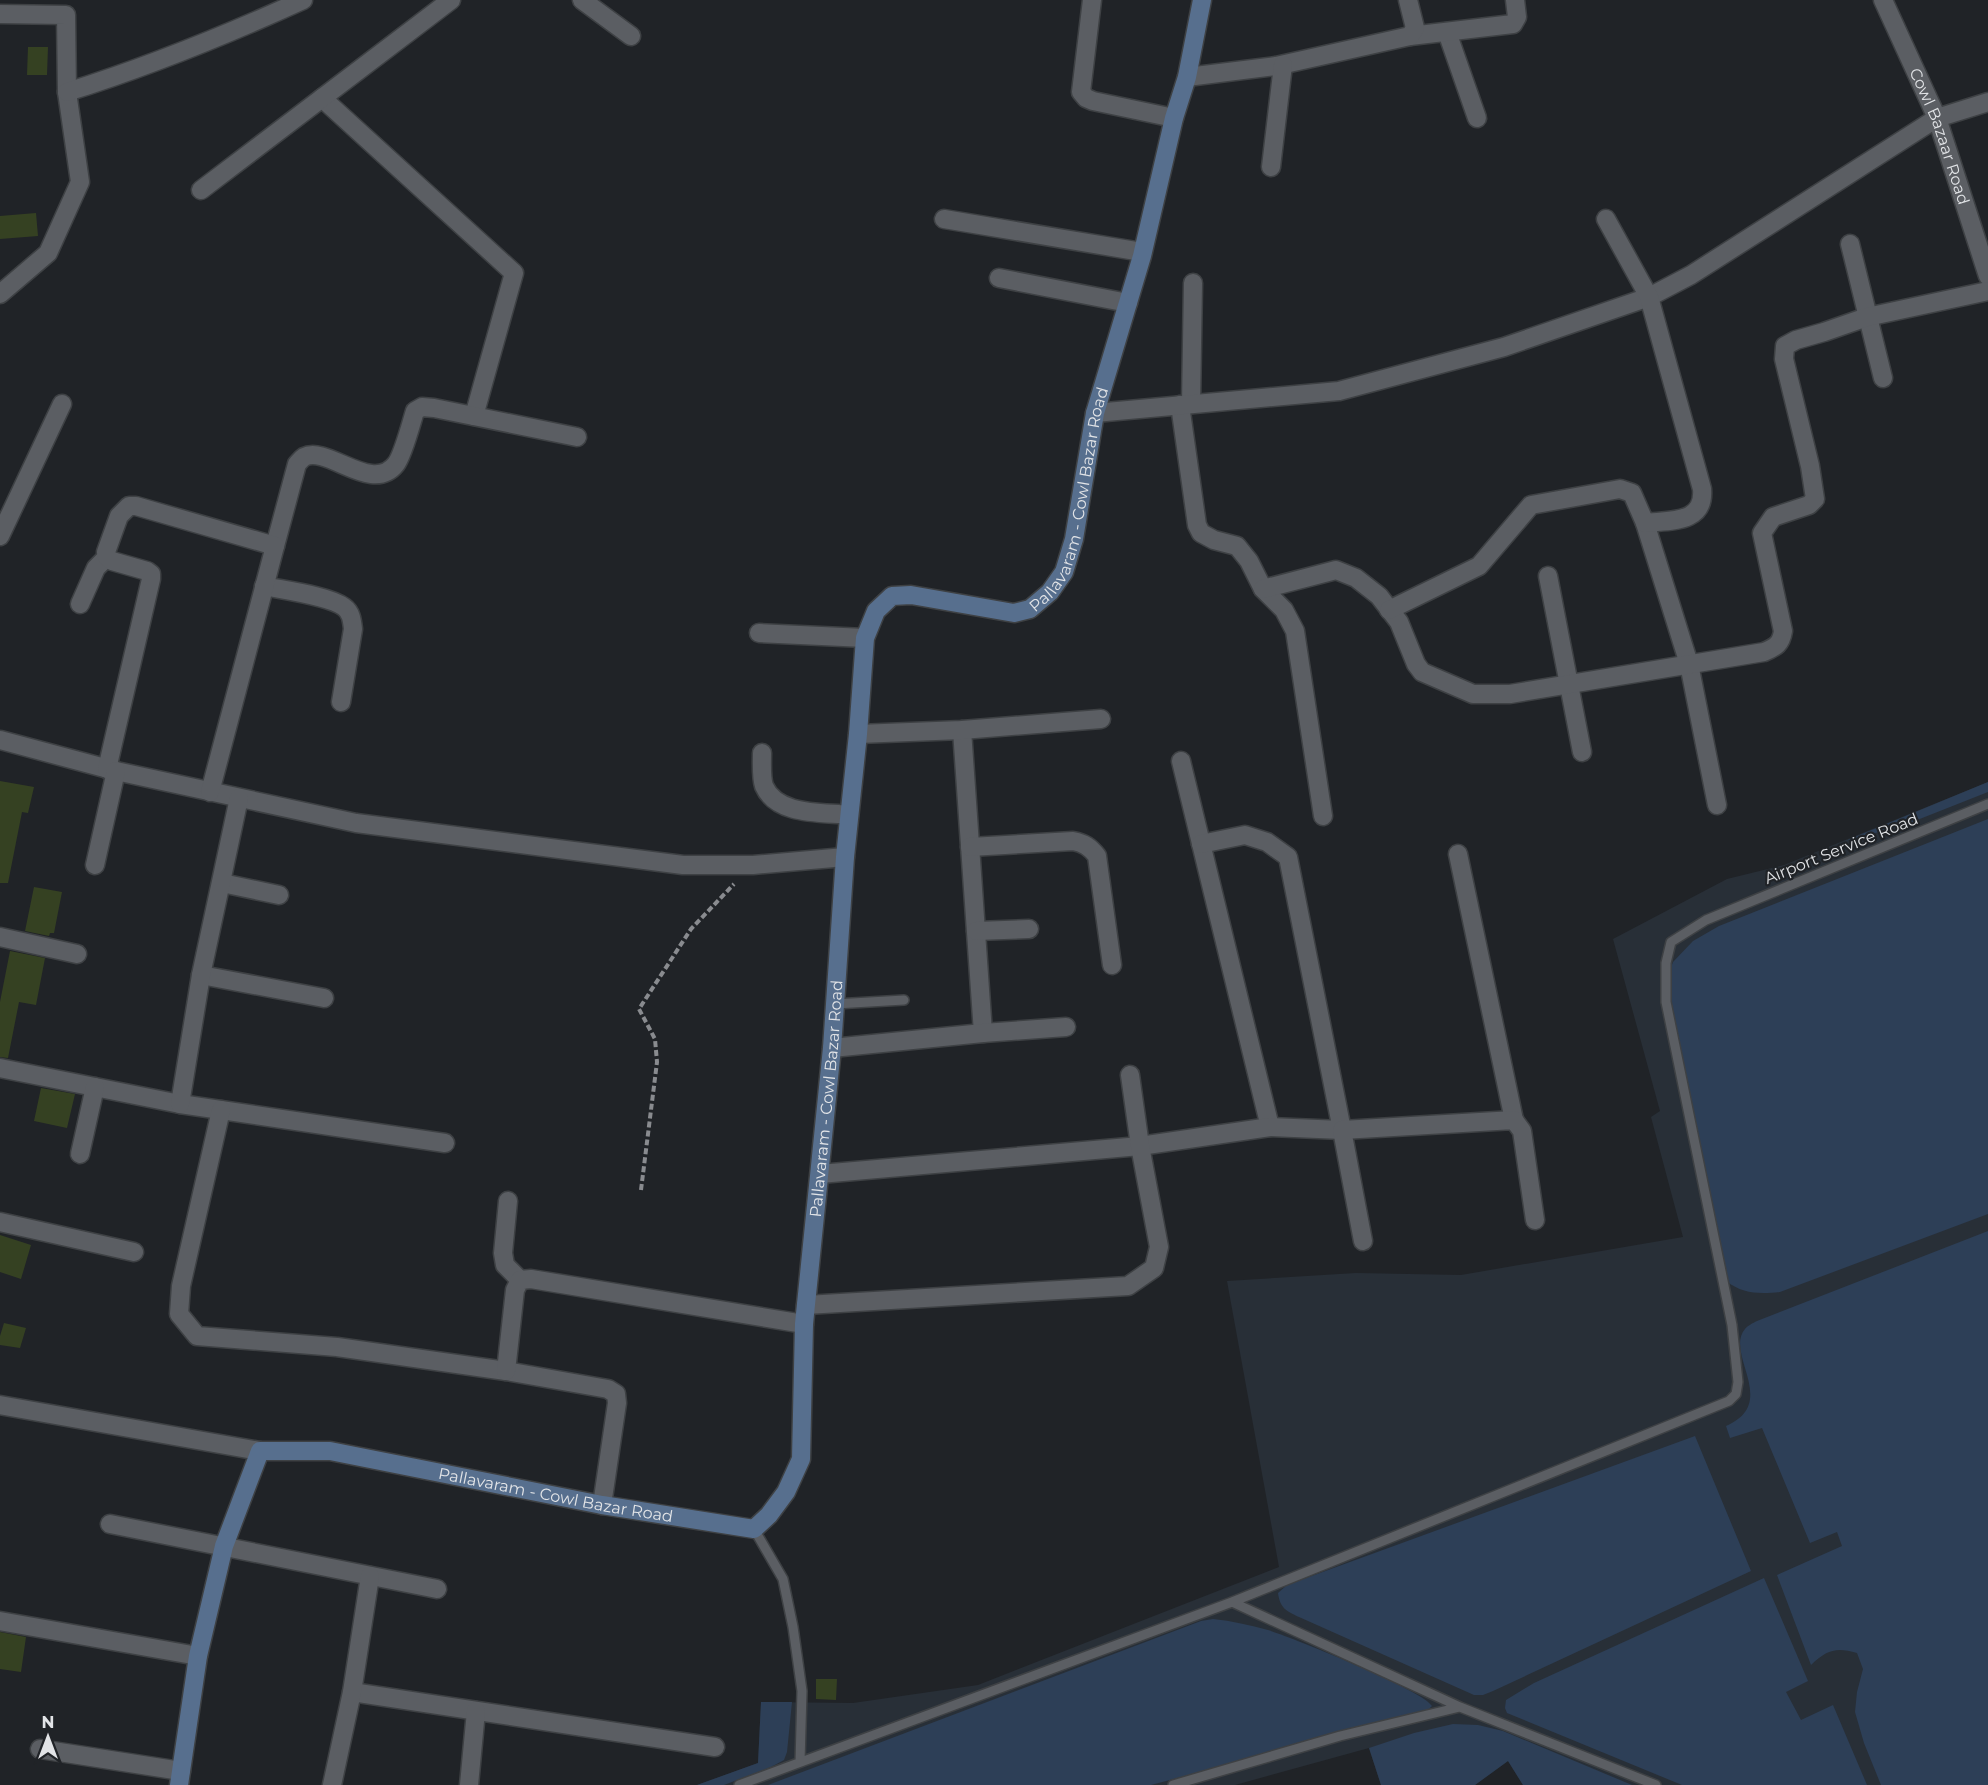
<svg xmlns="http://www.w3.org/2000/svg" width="1988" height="1785" font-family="Montserrat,sans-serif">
<rect width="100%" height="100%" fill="#202327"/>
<!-- built -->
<path fill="#282f37" d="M1988,782v1003h-465l-15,-24 -33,24h-94l-12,-37 -134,37h-538l61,-22 3,-61 92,1 125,-18 301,-118 -52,-286 129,-8 105,2 222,-38 -32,-120 9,-6 -47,-172 114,-60 57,-14z"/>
<!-- green -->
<path fill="#2d3f57" d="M1988,782v10l-86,34 -57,15z
M1988,819v395l-208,78c-21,2 -37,2 -54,-11l-63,-292 10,-27 20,-21 26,-15z
M1988,1231v554h-107l-17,-42 -9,-31 2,-20 6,-23 -6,-16c-21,-6 -30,-3 -46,12l-34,-90 65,-29 -5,-14 -27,11 -48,-115 -32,10 -4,-12c54,-23 -2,-72 19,-97 2,-3 8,-6 12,-8z
M1695,1436l56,135 -258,120 -10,4h-9l-175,-78c-13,-6 -19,-9 -21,-24l9,-8z
M1764,1578l44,103 -22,11 15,28 32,-15 34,80h-185l-175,-72 -2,-5 1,-8 28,-17z
M1213,1619c19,2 37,6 55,11 23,7 157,61 164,76l-6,6 -275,73h-383l433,-164z
M761,1702h31l-5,50 -3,8 -13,7 -47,18h-27l61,-22z
M1453,1724l25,1 25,6 129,54h-109l-15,-24 -33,24h-94l-12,-37 45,-15z"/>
<!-- building -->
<path fill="#354122" d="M28,47h20l-1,28h-20z
M36,213l2,23 -38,3v-23z
M0,781l34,6 -6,26 -6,-1 -14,71h-8z
M34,887l28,5 -8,41h-4l-1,3 -24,-5z
M10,951l35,7 -9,47 -17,-3 -11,56 -8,-1v-55z
M41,1088l34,6 -8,34 -33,-7z
M0,1235l31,10 -10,34 -21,-7z
M4,1323l22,5 -6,20 -20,-3v-9z
M0,1632l26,5 -5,35 -21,-3z
M816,1679h21l-1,21 -20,-1z"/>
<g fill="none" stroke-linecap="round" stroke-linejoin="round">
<defs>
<path id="lane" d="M835,1004l69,-4
M754,1529l29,50 10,48 9,64 -2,71
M1232,1602l228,105
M739,1785l493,-183 497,-201 7,-7 2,-12 -6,-57 -66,-323v-39l5,-21 35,-22 282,-116
M1173,1785l167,-49 120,-29 196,78"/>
<g id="street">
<path d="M582,0l49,36"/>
<path d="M1092,0l-11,92 5,6 7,3 81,17"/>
<path id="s1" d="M1883,0l54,118 51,158"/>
<path d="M0,14l66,1 1,77 13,90 -32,71 -48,41"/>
<path d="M1447,32l30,86"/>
<path d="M1410,36l103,-12 4,-7 -2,-17"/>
<path d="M1187,77l89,-11 134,-30 5,-8 -7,-28"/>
<path d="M67,92c80,-25 159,-57 236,-92"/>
<path d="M322,98l192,175 -40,143"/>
<path d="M1271,167l12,-102"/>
<path d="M201,190l250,-190"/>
<path d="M944,219l198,33"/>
<path d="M1850,244l33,134"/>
<path d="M999,278l129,25"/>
<path d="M1191,404l2,-121"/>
<path d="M1180,405l17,120 4,8 13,7 23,6 12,15 14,28 21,21 11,21 28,185"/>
<path d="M1095,413l244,-22 165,-44 145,-50 42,-22 246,-157 51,-16"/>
<path d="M1645,523l44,141 28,141"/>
<path d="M0,536l62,-132"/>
<path d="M275,546l22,-82c2,-2 4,-5 7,-7 24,-12 68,38 92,7 7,-9 15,-40 19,-53l7,-4 12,1 143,29"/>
<path d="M1548,576l34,176"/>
<path d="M264,586c19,4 66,10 80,21 7,5 8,13 9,22l-12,73"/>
<path d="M1263,589l73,-19 20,8 23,18 20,26 17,42 6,8 51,22h37l254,-42c12,-5 17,-8 19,-21l-21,-98 11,-16 36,-12 6,-6 -5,-33 -26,-107 1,-13 11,-6 28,-8 43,-15 121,-26"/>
<path d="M80,604l16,-36 11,-11"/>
<path d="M1389,610l90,-44 52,-61 89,-16 12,4 13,30c25,-3 60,1 57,-34l-53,-192 -43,-78"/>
<path d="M759,633l106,5"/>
<path d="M962,730l21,303"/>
<path d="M858,734l104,-4 139,-11"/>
<path d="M0,740l116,31 240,52 327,42h70l92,-8"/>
<path d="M762,753c0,9 -1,24 2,33 13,30 58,26 85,29"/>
<path d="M1181,761l89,366"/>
<path d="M107,769l44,-190v-5l-4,-3 -35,-10 -5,-4 -1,-5 13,-36 10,-10h7l139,40 -65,246"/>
<path d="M970,847l103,-6c11,2 17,6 24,15l15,109"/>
<path d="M1458,854l56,266"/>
<path d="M95,865l21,-94"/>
<path d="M222,883l57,12"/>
<path d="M976,931l53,-2"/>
<path d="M0,937l77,17"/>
<path d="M201,975l123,23"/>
<path d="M832,1048l151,-15 83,-6"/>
<path d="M0,1068l180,36 265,39"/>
<path d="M180,1104l21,-129 38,-177"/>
<path d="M221,1110l-40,176 -2,28 18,22 140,11 169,24 102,18 8,5 1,9 -15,102"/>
<path d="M80,1154l15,-67"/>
<path d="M820,1174l320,-28 130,-19 72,3 -54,-273 -21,-15 -22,-7 -44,9"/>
<path d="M508,1201l-5,52 2,12 15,15"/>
<path d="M0,1222l134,30"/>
<path d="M1363,1241l-21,-111 172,-10 8,11 13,89"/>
<path d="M806,1305l322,-19 26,-18 5,-21 -19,-101 -10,-71"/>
<path d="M506,1371l9,-81 5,-10 11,-1 273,45"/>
<path d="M0,1405l260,46"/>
<path d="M110,1524l327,65"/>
<path d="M0,1621l198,35"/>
<path d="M352,1692l363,55"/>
<path d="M40,1749l141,22"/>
<path d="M332,1785l20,-93 18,-116"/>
<path d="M469,1785l7,-74"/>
</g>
<g id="secondary">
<path id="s2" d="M179,1785l19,-129 26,-110 36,-95h70l272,54 152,24 15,-14 17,-23 15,-33 3,-135 28,-276 13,-191 13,-123 7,-96 11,-27 16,-15 19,-1 103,18 16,-4 20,-17 14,-20 10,-33 21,-126 47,-157 32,-138 13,-41 15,-77"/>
</g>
</defs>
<!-- lane casing -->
<use href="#lane" stroke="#3e4144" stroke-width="12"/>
<!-- street casing -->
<use href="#street" stroke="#3e4144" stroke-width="21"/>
<!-- secondary casing -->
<use href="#secondary" stroke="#3e4144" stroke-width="21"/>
<!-- path -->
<path stroke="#898b8f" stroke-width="4" stroke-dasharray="6 3" stroke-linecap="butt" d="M641,1190l16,-128 -2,-23 -16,-30 52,-80 43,-45"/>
<!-- lane -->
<use href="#lane" stroke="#5b5e63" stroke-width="9"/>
<!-- street -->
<use href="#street" stroke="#5b5e63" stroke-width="18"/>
<!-- secondary -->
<use href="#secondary" stroke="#576f8e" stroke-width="18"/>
</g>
<g text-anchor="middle" stroke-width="4.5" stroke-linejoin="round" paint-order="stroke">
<!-- street labels -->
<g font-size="16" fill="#e2e4e7" stroke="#202327">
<text dy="6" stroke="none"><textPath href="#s1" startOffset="148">Cowl Bazaar Road</textPath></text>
<text dy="6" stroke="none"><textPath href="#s2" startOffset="2067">Pallavaram - Cowl Bazar Road</textPath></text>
<text transform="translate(1841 848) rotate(-22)" y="6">Airport Service Road</text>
<text dy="6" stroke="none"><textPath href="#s2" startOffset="1293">Pallavaram - Cowl Bazar Road</textPath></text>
<text dy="6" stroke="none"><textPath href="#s2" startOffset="645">Pallavaram - Cowl Bazar Road</textPath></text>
</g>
</g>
<!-- north arrow -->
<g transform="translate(48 1737)" stroke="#202327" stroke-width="4.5" paint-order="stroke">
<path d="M0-4.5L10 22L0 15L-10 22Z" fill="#e2e4e7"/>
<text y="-9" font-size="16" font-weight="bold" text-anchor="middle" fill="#e2e4e7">N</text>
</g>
</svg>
